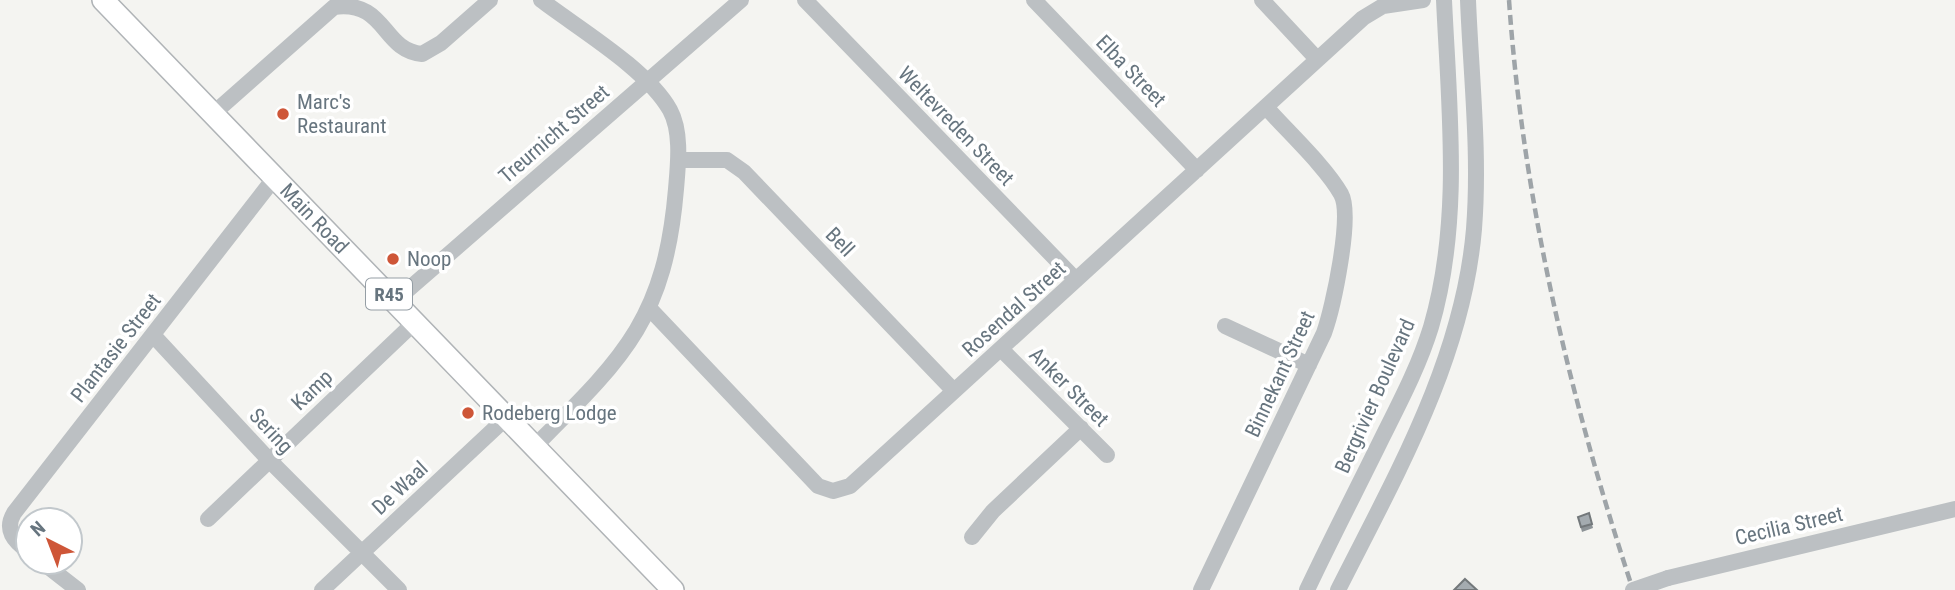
<svg xmlns="http://www.w3.org/2000/svg" width="1955" height="590" font-family="'Roboto Condensed',sans-serif">
<rect width="100%" height="100%" fill="#f4f4f1"/>
<g fill="none" stroke-linecap="round" stroke-linejoin="round">
<defs>
<g id="major">
<path id="s1" d="M103,0l570,590"/>
</g>
</defs>
<!-- major casing -->
<use href="#major" stroke="#b0b4b7" stroke-width="24"/>
<!-- minor -->
<path stroke="#bcc0c3" stroke-width="16" d="M805,0l271,280
M1034,0l163,170
M1262,0l55,59
M214,113l120,-106c53,-7 47,43 88,47l19,-11 49,-43
M679,160h48l17,12 210,219
M395,301l346,-301
M650,309l168,177 15,5 17,-5 513,-468 20,-12 40,-6
M1225,326l84,39
M153,335l116,125 130,130
M1001,349l106,106
M535,446c88,-88 130,-126 141,-257 2,-24 6,-57 -6,-79 -23,-41 -91,-81 -129,-110
M208,519l207,-197
M972,537l21,-26 88,-83
M28,551c-14,-10 -24,-21 -14,-38l262,-337
M42,562l36,28
M1668,578l287,-69
M322,590l185,-173
M1201,590l123,-257c9,-25 29,-118 17,-139 -15,-27 -54,-63 -75,-87
M1307,590c24,-51 50,-101 75,-152 18,-36 37,-72 49,-111 31,-106 18,-219 13,-327
M1338,590c58,-115 125,-231 136,-361 6,-76 -3,-153 -6,-229"/>
<!-- major -->
<use href="#major" stroke="#fff" stroke-width="21"/>
<!-- rail -->
<path stroke="#9ea4a8" stroke-width="4.5" stroke-dasharray="10 5" stroke-linecap="butt" d="M1509,0c14,201 61,399 124,590"/>
<!-- minor-bridge -->
<path stroke="#bcc0c3" stroke-width="16" d="M1633,590l35,-12"/>
</g>
<!-- wall -->
<path fill="#8d9397" d="M1589,513l4,15 -11,4 -4,-15z"/>
<!-- building -->
<path fill="#a4abb0" stroke="#73787b" stroke-width="2" d="M1589,513l3,11 -11,3 -3,-10z
M1465,579l12,11h-23z"/>
<!-- markers -->
<g fill="#ce5638" stroke="#fff" stroke-width="2.5">
<circle cx="283" cy="114" r="7"/>
<circle cx="393" cy="259" r="7"/>
<circle cx="468" cy="413" r="7"/>
</g>
<g text-anchor="middle" stroke-width="7" stroke-linejoin="round" paint-order="stroke">
<!-- shield labels -->
<rect fill="#fff" stroke="#959ea5" stroke-width="2" x="366" y="278.5" width="46" height="31" rx="5"/>
<g font-size="19" font-weight="bold" fill="#67757f">
<text x="389" y="301">R45</text>
</g>
<!-- street labels -->
<g font-size="21" fill="#67757f" stroke="#fff">
<text transform="translate(1131 71) rotate(46)" y="7">Elba Street</text>
<text transform="translate(956 126) rotate(46)" y="7">Weltevreden Street</text>
<text transform="translate(554 134) rotate(-41)" y="7">Treurnicht Street</text>
<text dy="7" stroke="none"><textPath href="#s1" startOffset="304">Main Road</textPath></text>
<text transform="translate(840 242) rotate(46)" y="7">Bell</text>
<text transform="translate(1014 309) rotate(-42)" y="7">Rosendal Street</text>
<text transform="translate(116 348) rotate(-52)" y="7">Plantasie Street</text>
<text transform="translate(1280 374) rotate(-65)" y="7">Binnekant Street</text>
<text transform="translate(1069 387) rotate(45)" y="7">Anker Street</text>
<text transform="translate(312 390) rotate(-44)" y="7">Kamp</text>
<text transform="translate(1375 396) rotate(-66)" y="7">Bergrivier Boulevard</text>
<text transform="translate(271 431) rotate(47)" y="7">Sering</text>
<text transform="translate(400 488) rotate(-43)" y="7">De Waal</text>
<text transform="translate(1789 526) rotate(-13)" y="7">Cecilia Street</text>
</g>
<!-- poi labels -->
<g font-size="21" fill="#67757f" stroke="#fff" text-anchor="start">
<text x="297" y="109">Marc's<tspan x="297" dy="24">Restaurant</tspan></text>
<text x="407" y="266">Noop</text>
<text x="482" y="420">Rodeberg Lodge</text>
</g>
</g>
<!-- north arrow -->
<g transform="translate(49 541) rotate(318)"><circle r="33" fill="#ffffff" stroke="#c2c8cc" stroke-width="2"/>
<path d="M0-5L12 26L0 18L-12 26Z" fill="#ce5638"/>
<text y="-10" font-size="19" font-weight="bold" text-anchor="middle" fill="#67757f">N</text>
</g>
</svg>
